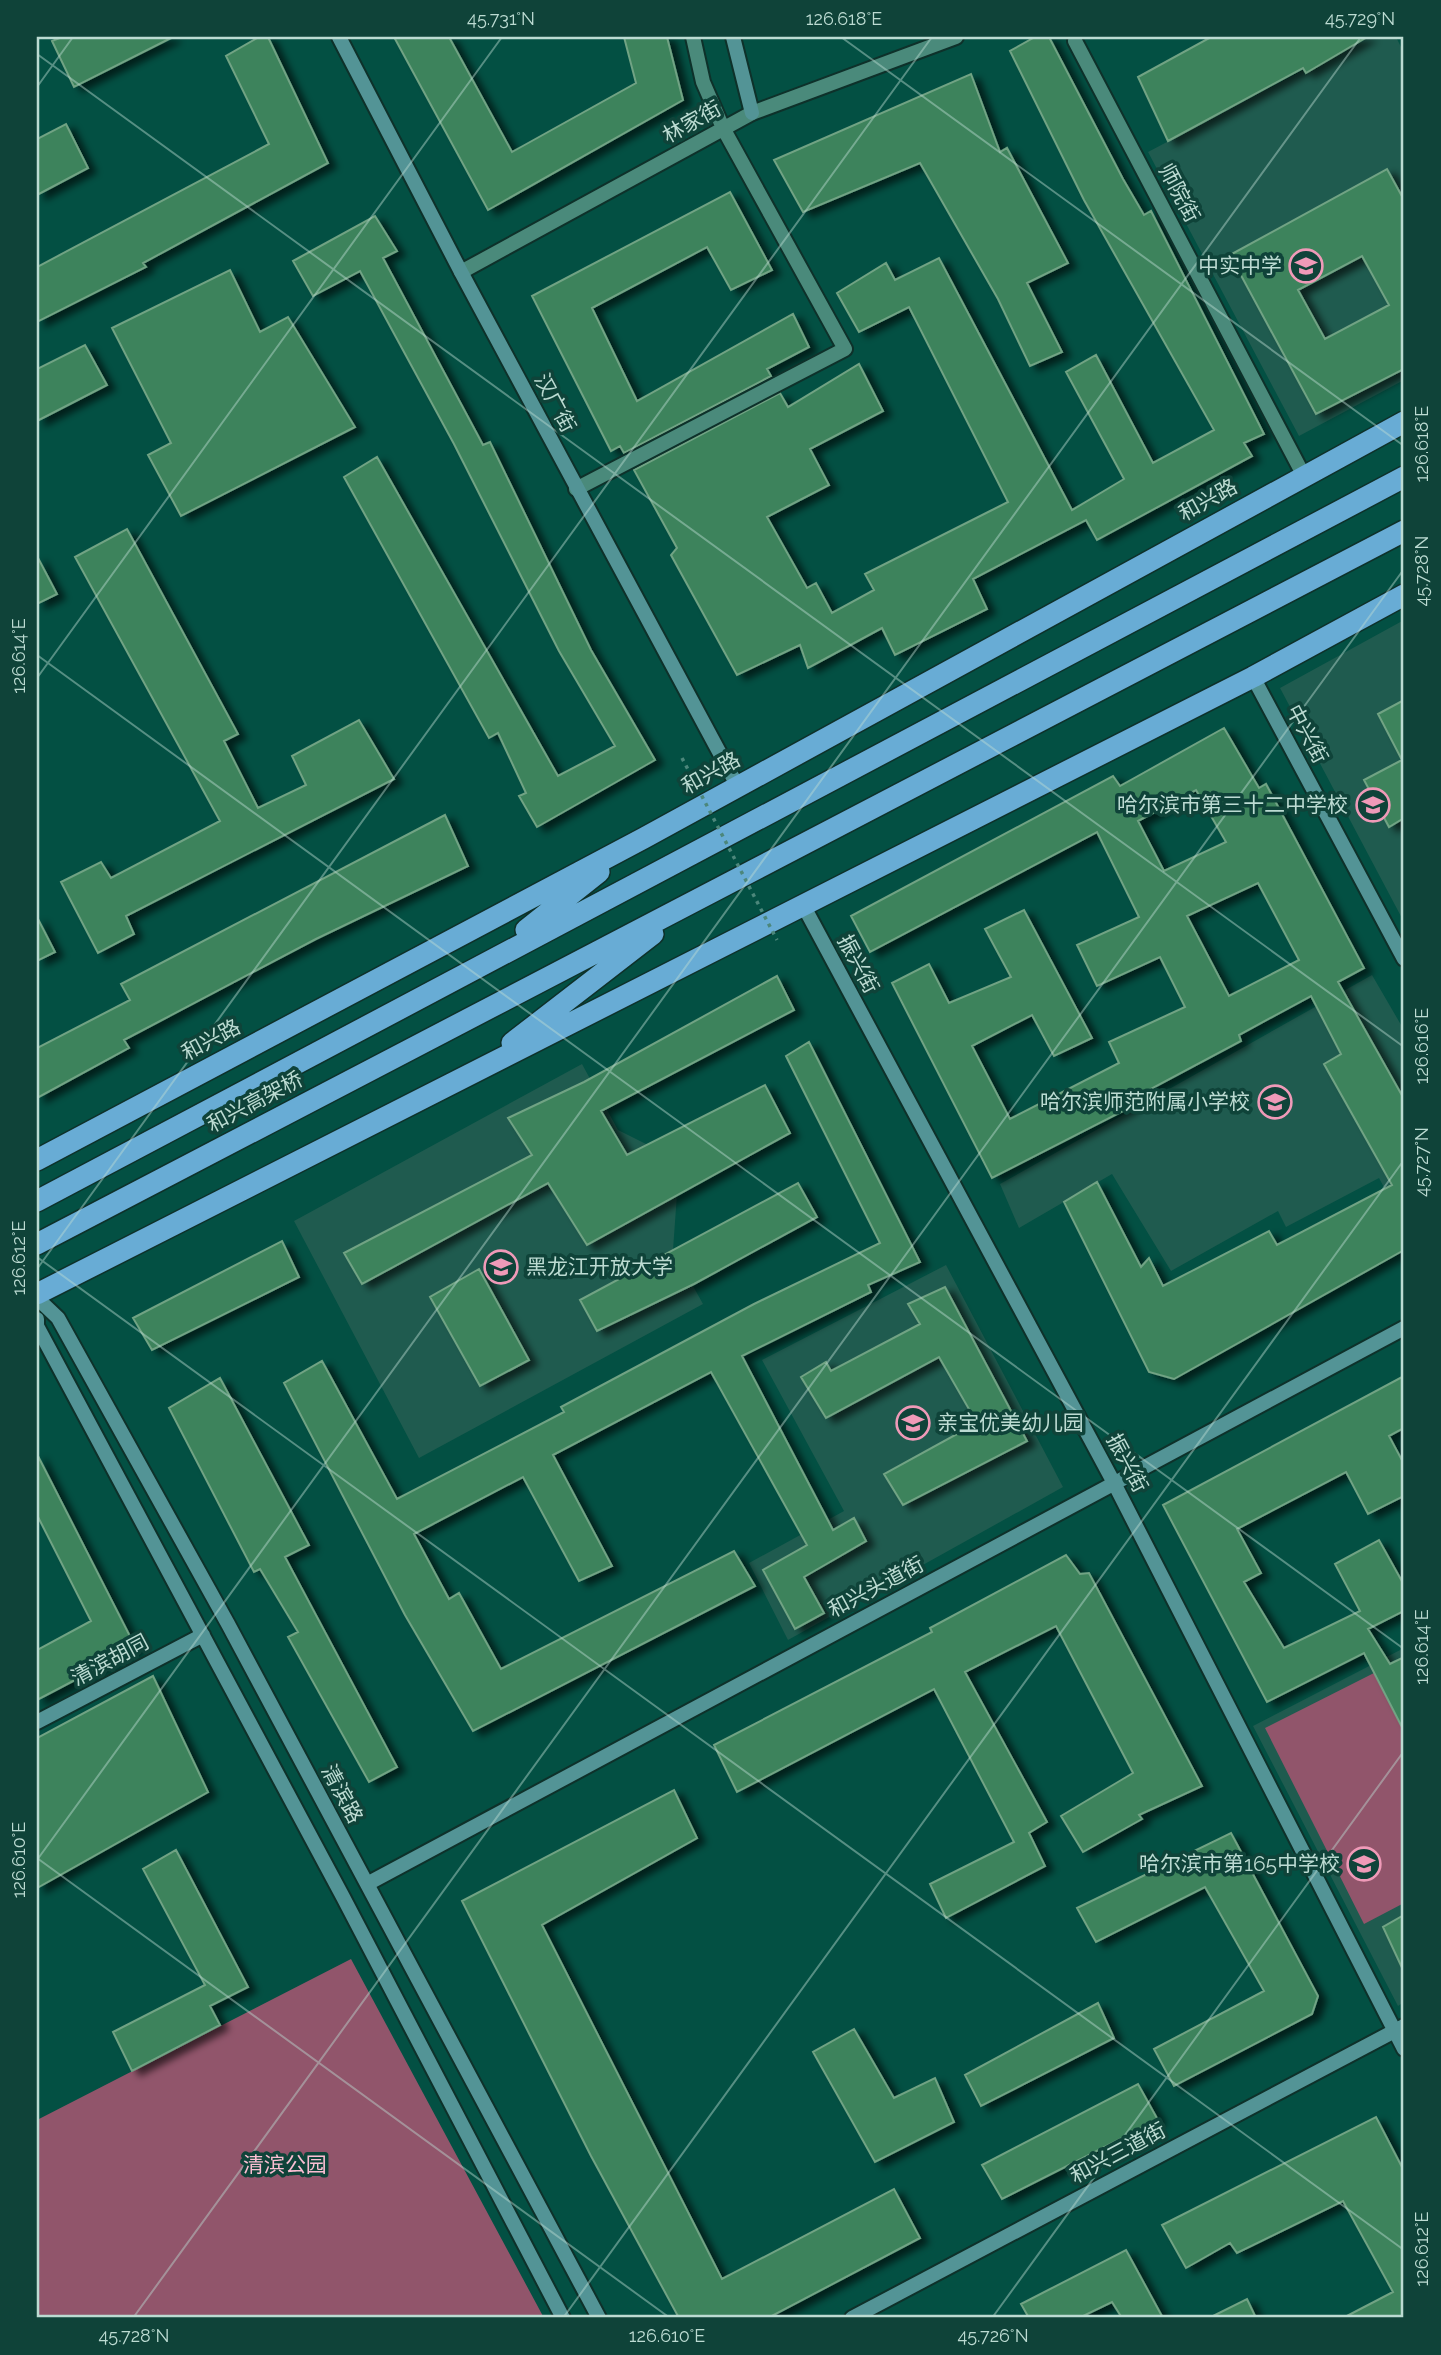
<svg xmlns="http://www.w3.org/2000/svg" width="1441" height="2355" font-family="Raleway,'Noto Sans SC',sans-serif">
<defs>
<filter id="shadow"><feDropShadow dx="8" dy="4.5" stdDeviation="3.5" flood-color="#0009"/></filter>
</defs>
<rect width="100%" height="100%" fill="#035043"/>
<!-- built -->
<path fill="#1f5b4f" d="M1366,37h30l8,16v327l-105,56 -151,-284z
M1404,620v302l-124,-234z
M1372,975l32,55v195l-25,-47 -93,49 -8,-16 -107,60 -59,-97 -93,54 -19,-44z
M582,1064l36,66 30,15 29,49 -4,56 30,54 -284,154 -125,-237z
M946,1265l117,222 -275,153 -39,-77 95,-52 -82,-151z
M1404,1648v354l-6,4 -145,-280z"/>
<!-- green -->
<path fill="#91556b" d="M1374,1673l30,58v172l-40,21 -99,-196z
M351,1959l193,359h-507v-198z"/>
<!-- building -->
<path fill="#3e835c" stroke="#71a384" stroke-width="2" fill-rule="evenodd" filter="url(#shadow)" d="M62,37h111l-99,50 -22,-46z
M259,37h9l60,126 -185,100 3,4 -109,55v-55l232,-123 -43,-88z
M394,37h55l63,115 124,-69 -12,-46h43l16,63 -195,110z
M1035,37h14l74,142 21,36 7,-4 113,223 -20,9 8,13 -155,84 -11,-20 -113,59 14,30 -92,46 -13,-27 -74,40 -8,-23 -63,30 -66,-120 6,-7 -43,-78 146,-77 8,14 71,-43 24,47 -73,38 19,36 -62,32 40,71 9,-5 16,30 42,-23 -9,-16 143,-72 -99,-195 -50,25 -22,-39 49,-30 9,17 44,-22 133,252 52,-31 -58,-107 30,-17 57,108 61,-33 -130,-230 -74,-149z
M1211,37h156l-61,36 -3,-5 -135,73 -30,-64z
M971,74l29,78 7,-4 61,115 -41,20 35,69 -32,14 -32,-67 -78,-136 -117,49 -29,-52z
M66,124l22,44 -51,27v-56z
M1387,169l17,31v169l-88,45 -86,-159zM1362,256l27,49 -64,34 -27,-49z
M730,192l42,78 -41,20 -24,-43 -115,61 45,93 156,-87 16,33 -42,22 4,7 -147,77 -4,-7 -9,5 -79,-155z
M375,216l22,35 -14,7 100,187 7,-3 101,208 64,110 -118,67 -18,-31 7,-3 -28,-60 -9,5 -145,-261 33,-20 181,319 57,-30 -56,-95 -105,-207 -94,-173 -47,25 -20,-35z
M230,270l30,62 28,-15 67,110 -174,89 -33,-61 23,-12 -59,-115z
M85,345l22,40 -70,36v-52z
M127,529l111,205 -14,7 34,67 48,-23 -14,-29 67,-36 35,59 -268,137 8,18 -36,19 -37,-71 40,-20 10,16 109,-57 -145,-264z
M37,556l20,38 -20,10z
M1404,700v118l-15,9 -25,-47 38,-20 -24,-46z
M1224,728l35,60 7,-4 98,184 -26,14 66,117v151l-230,129 -25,-7 -85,-170 33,-20 44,85 8,-9 14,28 106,-55 8,14 115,-60 -68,-121 17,-10 -30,-58 -72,39 2,6 -111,59 1,7 -139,71 -100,-195 37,-19 20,39 62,-26 -26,-48 39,-19 68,128 -38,18 -22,-41 -60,31 38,73 109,-56 -10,-21 76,-35 -25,-50 -63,29 -20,-41 62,-28 -42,-85 -227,120 -19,-36 262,-140 7,10zM1196,790l30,52 -62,29 -26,-50zM1258,883l41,77 -70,36 -42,-80z
M445,815l23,51 -152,73 -192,101 5,8 -92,50v-50l93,-48 -9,-16z
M37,917l18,35 -18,9z
M777,976l17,34 -193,101 26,44 138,-70 25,48 -203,112 -39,-62 -186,101 -18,-31 188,-98 -24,-37 76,-36z
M809,1042l111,220 -52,23 3,7 -129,64 91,174 21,-12 12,23 -62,36 20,36 -29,16 -32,-59 44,-25 -96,-173 -158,83 59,111 -33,15 -56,-104 -109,57 35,65 10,-6 42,76 233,-118 21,35 -282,145 -68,-116 -121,-232 38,-22 75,138 167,-87 -3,-5 193,-103 126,-61 -94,-187z
M798,1183l19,34 -123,67 -97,47 -17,-31z
M282,1241l17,36 -147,73 -19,-32z
M479,1269l50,91 -49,26 -50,-89z
M945,1287l82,154 -124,64 -19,-31 93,-51 -38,-66 -113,61 -25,-41 25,-15 5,9 89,-47 -12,-20z
M1404,1376v52l-15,8 15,28v32l-36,18 -22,-42 -109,57 24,44 -17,9 40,66 76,-37 -25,-47 44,-24 25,45v26l-36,18 22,35 14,-7v74l-40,-78 -97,49 -104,-197z
M220,1378l89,167 -24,12 112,210 -28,15 -81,-145 10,-5 -38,-63 -6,3 -85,-164z
M37,1454l99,194 -99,52v-50l54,-29 -54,-106z
M1066,1555l14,19 9,-1 113,213 -63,29 3,4 -59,33 -22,-36 72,-43 -77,-147 -91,46 82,150 -18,11 16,33 -99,52 -16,-34 84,-42 -80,-153 -197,103 -23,-47 218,-113 -2,-4z
M153,1676l55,116 -171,96v-150z
M674,1790l23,48 -155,87 180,354 172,-90 26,49 -152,80h-89l-88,-162 -129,-255z
M1231,1833l87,163 -6,18 -138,72 -20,-37 110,-58 -59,-104 -109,55 -19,-34z
M176,1850l72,137 -38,19 10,19 -88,46 -19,-39 92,-47 -62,-116z
M1404,1915v57l-21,-45z
M1098,2003l16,35 -133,68 -16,-31z
M854,2029l40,69 41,-20 19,44 -79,40 -62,-110z
M1138,2084l20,36 -156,79 -20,-34z
M1376,2117l28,54v147h-61l50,-26 -50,-91 -106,52 -7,-10 -44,25 -24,-43z
M1126,2250l37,68h-41l-10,-16 -33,16h-50l-8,-14z
M1247,2299l9,19h-47z"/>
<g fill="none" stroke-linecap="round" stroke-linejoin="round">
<defs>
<path id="street" d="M1075,41l229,435
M461,272l291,-159 204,-76
M576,489l269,-140 -122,-221 -20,-46 -10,-45"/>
<path id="secondary" d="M339,37l122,235 277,515
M733,37l19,76
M1253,677l151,282
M802,903l312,580 290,566
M37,1298l21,20 170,306 371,694
M37,1319v7l306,571 220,421
M37,1722l166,-87
M367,1884l1037,-556
M852,2318l552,-292"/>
<path id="highway" d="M526,930l73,-58
M512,1043l141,-109
M37,1160l607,-322 760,-416
M37,1201l1367,-724
M37,1244l1367,-713
M37,1294l1216,-617 151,-82"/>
</defs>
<!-- street casing -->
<use href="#street" stroke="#0e312a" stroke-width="18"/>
<!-- secondary casing -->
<use href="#secondary" stroke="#0e312a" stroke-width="18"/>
<!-- highway casing -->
<use href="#highway" stroke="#0e312a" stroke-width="24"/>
<!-- street -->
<use href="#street" stroke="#4a8a7b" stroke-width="14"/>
<!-- secondary -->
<use href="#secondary" stroke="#539496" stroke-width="14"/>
<!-- highway -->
<use href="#highway" stroke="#68acd5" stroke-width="21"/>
<!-- path-bridge -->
<path stroke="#4c877b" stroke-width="3.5" stroke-dasharray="3.5 5" stroke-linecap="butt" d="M682,758l95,182"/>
</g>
<!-- ticks -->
<path fill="none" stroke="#bcdbd2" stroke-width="2" stroke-opacity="0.45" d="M841,37l563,409M37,54l1367,993M37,87l36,-50M37,655l1367,994M37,678l465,-641M37,1257l1367,993M37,1269l895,-1232M37,1858l633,460M37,1860l1324,-1823M133,2318l1271,-1749M563,2318l841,-1158M992,2318l412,-567"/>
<!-- icons -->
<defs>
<symbol id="school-ring" viewBox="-11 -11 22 22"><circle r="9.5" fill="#0f4339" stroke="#ef9ab8" stroke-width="1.5"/><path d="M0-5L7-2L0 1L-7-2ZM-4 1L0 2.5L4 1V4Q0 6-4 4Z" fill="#ef9ab8"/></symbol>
<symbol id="university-ring" viewBox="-11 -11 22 22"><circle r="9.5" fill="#0f4339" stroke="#ef9ab8" stroke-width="1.5"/><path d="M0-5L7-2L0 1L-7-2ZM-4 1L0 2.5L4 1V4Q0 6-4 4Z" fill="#ef9ab8"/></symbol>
</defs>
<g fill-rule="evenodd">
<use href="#school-ring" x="1287" y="247" width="38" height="38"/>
<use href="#school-ring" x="1354" y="786" width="38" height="38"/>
<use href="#school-ring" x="1256" y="1083" width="38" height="38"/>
<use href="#university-ring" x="482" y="1248" width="38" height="38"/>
<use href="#school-ring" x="894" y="1404" width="38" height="38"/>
<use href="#school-ring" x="1345" y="1845" width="38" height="38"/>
</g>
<g text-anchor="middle" stroke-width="7" stroke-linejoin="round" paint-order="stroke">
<!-- street labels -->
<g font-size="21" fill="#bcdbd2" stroke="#0f4339">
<text transform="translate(692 122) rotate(-29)" y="7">林家街</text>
<text transform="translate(1179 193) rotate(62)" y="7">师院街</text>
<text transform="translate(555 403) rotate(62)" y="7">汉广街</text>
<text transform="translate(1208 500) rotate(-29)" y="7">和兴路</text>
<text transform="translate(1307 734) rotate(62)" y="7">中兴街</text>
<text transform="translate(711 773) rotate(-29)" y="7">和兴路</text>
<text transform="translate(858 964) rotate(62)" y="7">振兴街</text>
<text transform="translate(211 1040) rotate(-28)" y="7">和兴路</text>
<text transform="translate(255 1102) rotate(-28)" y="7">和兴高架桥</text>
<text transform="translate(1127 1463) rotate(62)" y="7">振兴街</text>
<text transform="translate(876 1587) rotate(-28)" y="7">和兴头道街</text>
<text transform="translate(110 1660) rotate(-28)" y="7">清滨胡同</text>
<text transform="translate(342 1794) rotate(62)" y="7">清滨路</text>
<text transform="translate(1118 2153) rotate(-28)" y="7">和兴三道街</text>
</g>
<!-- poi labels -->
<g font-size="21" fill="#bcdbd2" stroke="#0f4339" text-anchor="end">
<text x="1282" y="273">中实中学</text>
<text x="1348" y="812">哈尔滨市第三十二中学校</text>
<text x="1250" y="1109">哈尔滨师范附属小学校</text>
<text x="526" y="1274" text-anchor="start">黑龙江开放大学</text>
<text x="937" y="1430" text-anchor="start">亲宝优美幼儿园</text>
<text x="1340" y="1871">哈尔滨市第165中学校</text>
</g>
<!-- park labels -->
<g font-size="21" fill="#fbbfd3" stroke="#0f4339">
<text x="285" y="2172">清滨公园</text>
</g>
</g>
<!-- border -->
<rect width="1441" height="2355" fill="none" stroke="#0f4339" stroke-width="77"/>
<rect x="38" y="38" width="1364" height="2278" fill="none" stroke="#bcdbd2" stroke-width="2.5"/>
<g font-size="18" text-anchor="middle" fill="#bcdbd2">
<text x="501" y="25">45.731°N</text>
<text x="844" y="25">126.618°E</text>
<text x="1360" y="25">45.729°N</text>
<text transform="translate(1422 444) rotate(-90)" y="6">126.618°E</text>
<text transform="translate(1422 571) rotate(-90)" y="6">45.728°N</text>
<text transform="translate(19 656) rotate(-90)" y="6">126.614°E</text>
<text transform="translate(1422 1046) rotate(-90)" y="6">126.616°E</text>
<text transform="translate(1422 1162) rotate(-90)" y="6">45.727°N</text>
<text transform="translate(19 1258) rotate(-90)" y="6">126.612°E</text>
<text transform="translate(1422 1647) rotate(-90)" y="6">126.614°E</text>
<text transform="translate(19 1860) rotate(-90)" y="6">126.610°E</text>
<text transform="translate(1422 2249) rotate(-90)" y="6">126.612°E</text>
<text x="134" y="2342">45.728°N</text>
<text x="667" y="2342">126.610°E</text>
<text x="993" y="2342">45.726°N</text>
</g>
</svg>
